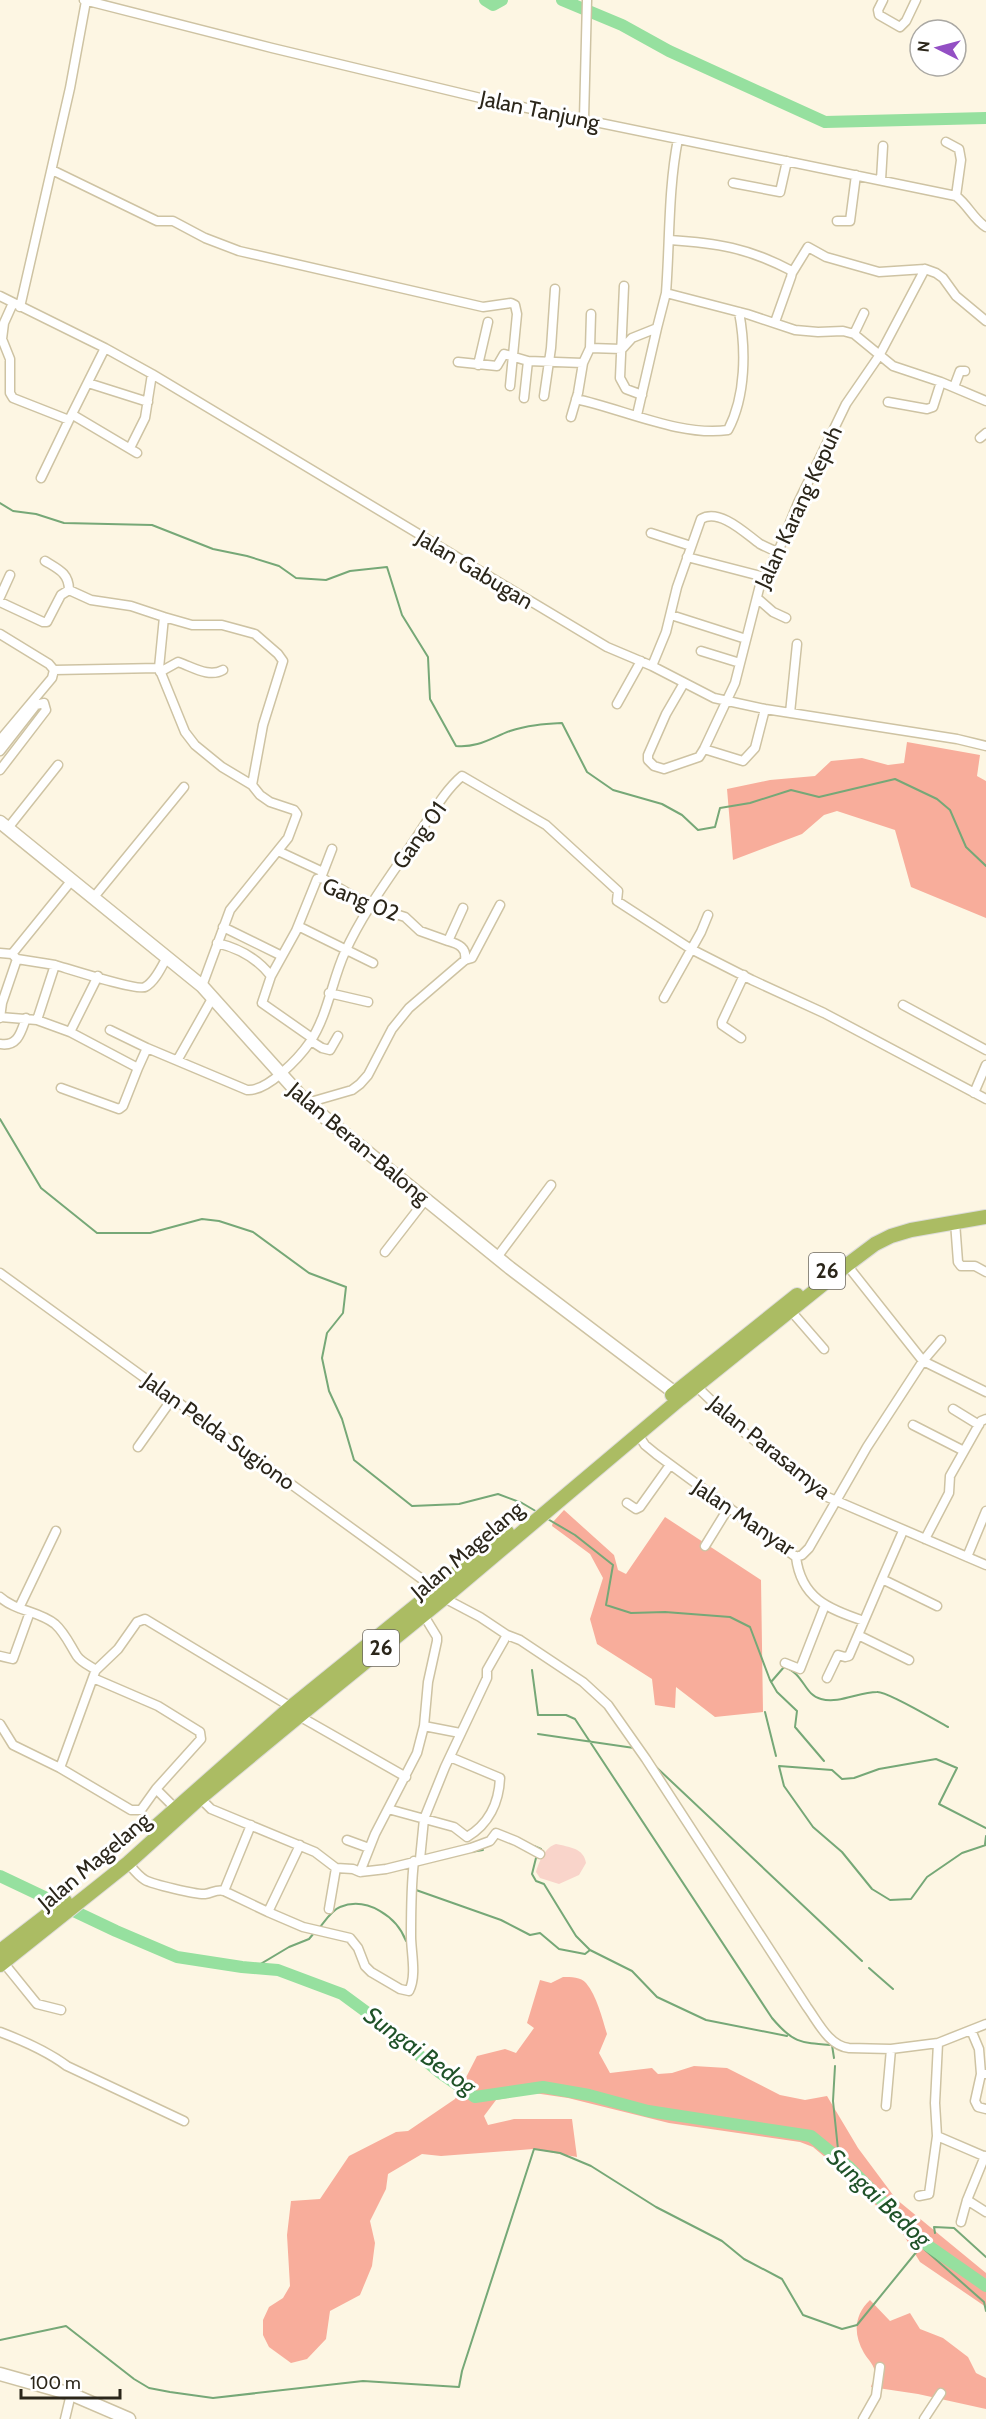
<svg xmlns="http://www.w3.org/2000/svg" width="986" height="2419" font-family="Cabin,sans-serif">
<rect width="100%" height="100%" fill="#fdf6e3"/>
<!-- green -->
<path fill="#f9d4ca" d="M556,1844c13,3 28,4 30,19l-7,12 -20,9 -19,-6 -4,-6c3,-10 9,-25 20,-28z"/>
<!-- forest -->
<path fill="#f8ad9b" d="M907,742l73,13 -3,21 9,5v137l-75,-31 -16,-57 -58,-19 -13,4 -22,19 -69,26 -6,-71 43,-9 45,-4 16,-15 31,-3 26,7 16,-2z
M564,1510l50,45 4,15 8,4 39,-57 96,63 2,132 -48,5 -39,-30 -1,21 -20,-3 -3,-26 -55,-35 -7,-25 13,-41 -13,-24 -38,-28 1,-4z
M563,1977c8,0 18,0 23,6 11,13 16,35 21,51l-8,19 11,20 42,-5 6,6 14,-1 22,-7 33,2 53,27 25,5 22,-4 31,52 38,51 90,74v34l-66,-45 -17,-28 -52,-55 -38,-32 -13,-5 -131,-19 -101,-25 -34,-5 -38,7 -12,16 4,9 26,-6h58l5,38 -44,-8 -92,7 -19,-2 -34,20 -2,15 -16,32 5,22 -3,23 -12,29 -30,16 -4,28 -19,20 -16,4 -22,-16 -6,-12v-15l6,-13 14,-9 7,-12 -3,-51 4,-34 29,-2 29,-43 47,-24 12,-1 47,-32 22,-43 28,-7 11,4 18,-25 -7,-5 13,-43 11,3z
M870,2300l20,21 20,-8 10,16 23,9 25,19 8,16 10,5v31l-68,-15 -47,-7c1,-4 5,-9 4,-13 0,-9 -7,-14 -11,-21 -11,-19 -10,-38 6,-53z"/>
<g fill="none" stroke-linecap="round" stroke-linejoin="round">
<!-- stream -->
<path stroke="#76a877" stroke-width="2" d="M0,503l13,8 23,3 28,9 88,2 61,24 34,7 32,10 17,12 30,2 24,-9 37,-4 15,48 26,42 2,42 26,47c22,2 35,-8 54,-15 17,-6 35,-7 52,-8l25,49 26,18 49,14 20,11 16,15 17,-3 5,-19 30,-5 41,-13 28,7 76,-18 42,20 13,11 16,37 20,19
M0,1119l41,69 56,45h53l52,-14 17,2 34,11 56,41 37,14 -3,26 -16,20 -5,25 7,33 13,28 12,41 58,46 47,-2 39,-10 24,9 17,10
M546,1518l29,17 38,30 -7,40 25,8 34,-1 65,5 20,10 20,53 7,12 20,19 -2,16 29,34
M532,1670l6,45h28l9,4 197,299c21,25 28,25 60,27l2,13
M771,1682l13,-15c20,6 20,28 37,32 18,5 38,-7 56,-7 10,-1 58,28 71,35
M765,1712l11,44
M538,1734l96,14
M655,1766l207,195
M986,1828l-47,-24 18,-36 -21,-9 -57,10 -25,9 -12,1 -10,-9 -53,-4 5,20 29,41 29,25 30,37 18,11 21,-1 16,-22 35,-24 24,-8
M985,1844l1,-8
M534,1846l7,3
M471,1852l12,-2
M536,1858l-4,16 4,7 8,3 32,52 14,14 42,21 25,26 49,23 81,16
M416,1890l85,30 29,15 10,-2 19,16 26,5 5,-4
M320,1927c5,-6 12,-17 20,-20 27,-11 57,10 66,34l2,-2
M254,1968l35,-21 20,-8 5,-6
M869,1968l24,21
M835,2066l-2,35 6,58
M935,2233l-1,-6 20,1 32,29
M924,2249l60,53 2,9
M0,2340l66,-14 68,53 15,9 21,4 43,6 150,-17 96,6 3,-16 72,-222 26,4 31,13 65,41 66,34 22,18 38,20 21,36 39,14 15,-4 61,-75"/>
<!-- river -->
<path stroke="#96e09f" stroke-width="12" d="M485,0l8,5 9,-5
M562,0l60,25 47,26 156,71 161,-4
M0,1876l116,55 61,26 65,10 36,3 64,24 38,28 59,50 36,25 68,-10 46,8 59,16 163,25 38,31 71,73 66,46"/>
<defs>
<path id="minor" d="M84,0l188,48 221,53 463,95c12,9 18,24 30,31
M883,0l-5,10 1,5 21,12 6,-6 10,-21
M584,119l3,-119
M946,142l13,7 2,11 -5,36
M52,170l105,51h16l32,17 34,13 244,56 28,-4 4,2 2,9 -7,72
M881,180l2,-34
M733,183l47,9 7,-31
M837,221h13l6,-46
M670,240c47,3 78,8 120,30l2,3 -1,4 -16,45
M792,273l16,-26 18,10 53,15 46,-3 11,4 7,5 13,18 30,25
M624,286l-4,92 6,11 16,6
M666,293c4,-52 2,-103 12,-154
M0,296l105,52 47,26 455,273 45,19 62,32 51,11 192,30 29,7
M13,303l-9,20 -2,16 8,20v34l3,5 56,22 36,-72
M20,307l50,-219 16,-87
M854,334l10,-21
M590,348l1,-34
M458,362l39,4 7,-12 24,7 55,2 7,-15 32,1 10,-11 25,-10 9,-35 81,21 48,16 23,2 25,-1 11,3 39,32 48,16 45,19
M478,365l10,-43
M88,383l60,19
M954,387l6,-16h5
M544,396l7,-48 4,-59
M524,398l4,-37
M576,399c47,10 105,38 152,31 18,-34 18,-81 11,-118
M888,402l39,7 6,-2 8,-25
M73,415l64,38
M637,415l20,-87
M571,417l7,-24 5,-30
M980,438l6,-5
M130,448l15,-30 7,-44
M41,478l28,-58
M651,533l40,13
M687,557l77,20
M45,561c13,8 24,12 24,29
M0,597l10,-22
M757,598l16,14 13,6
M0,602l43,20h4l14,-27 8,-5 22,10 40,6 33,11 -5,51 26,64 10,13 27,22 30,18 8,10 10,7 24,8 3,4 -9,24 -58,72 -28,76
M671,615l75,24
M164,617l28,8h30l33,9 23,20 5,7 -20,64 -11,60
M0,634l49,30 5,6
M701,651l39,12
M652,666l14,-34 11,-45 24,-68c19,-11 45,15 59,25 6,3 12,6 18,8
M54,670l105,-2
M160,672l18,-10c15,5 31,16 45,8
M684,683l-18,31 -18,41v5l6,6 10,3 35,-12 5,-8 31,-66 25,-98 18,-33 20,-49 48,-99 33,-48 46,-87
M617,704l24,-43
M790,713l7,-69
M0,740l52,-62 2,-8
M704,749l39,12 12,-13 10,-39
M0,751l36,-46 8,-2 2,7 -46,60
M8,828l50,-63
M278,851l45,21
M322,875l10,-26
M94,897l90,-110
M298,926l75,37
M223,927l59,29
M448,941c11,3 19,7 17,19
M217,943c21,5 41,16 54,33l-9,27 50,35
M0,953l12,1
M12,954l60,-74
M17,959l38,6
M271,976l25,-45 21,-52 5,-1 48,28 35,11 15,14 28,10 15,-33
M329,993l39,9
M664,998l37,-66 7,-17
M903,1005l83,45
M0,1017l37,3 33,12 68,36 9,-20
M0,1018l2,-15 15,-44 -5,-5
M37,1020l18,-55c14,4 82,26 90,22 10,-5 17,-21 22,-30
M110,1030l37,18 100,42c20,2 52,-32 63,-48 18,-27 22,-62 35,-90 19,-42 48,-79 73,-117 13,-19 26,-44 44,-59l84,49 72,66 -1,10 74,48 61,31 72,33 162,86
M70,1032l28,-56
M741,1038l-19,-13v-3l22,-47
M311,1041l11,7 8,2 8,-14
M0,1044c18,3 21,-12 26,-26
M178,1059l35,-62
M61,1088l58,21 4,-3 15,-38
M974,1093l12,-28
M307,1103l45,-13 8,-6 8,-9 24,-46 17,-21 56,-48 7,-2 28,-53
M955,1222l3,40 3,4h14l11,6
M385,1252l41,-53
M498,1256l53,-71
M0,1273l437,317
M791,1311l33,38
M941,1340l-18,21 63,31
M694,1384l51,49 80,63 161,69
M953,1409l26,16
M913,1425l51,26
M639,1436l6,9 11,9 140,103 6,-2 7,-7 58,-101 56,-86 -76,-96
M138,1447l34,-48
M627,1503l9,6 4,-2 30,-42
M903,1531l-21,48 55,27
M925,1539l24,-46 1,-17 31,-55 5,-2
M705,1546l24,-39
M796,1557c5,41 32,52 68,64l18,-42
M967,1557l19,-46
M0,1597c15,14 39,14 55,27 10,9 15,21 22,32 4,6 13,10 19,14l22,-21 19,-27 8,-3 146,88
M444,1598l36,19 27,18 13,5 63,42 25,23 38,54 161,248c11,15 22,39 42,41l42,1 47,-6 48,-19
M19,1608l37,-77
M858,1635l51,25
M0,1656l13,3 17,-47
M785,1663l15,6 25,-64
M93,1678l65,28 42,26 1,7 -45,50
M827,1678l11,-23 7,2 4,-1 15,-35
M299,1716l107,61
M0,1724l13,21 47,23 71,42h10l15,-21 19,19
M424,1726l36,7
M60,1768l35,-96
M200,1798l11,11 104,43 21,16 17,1 7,3 26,-3 85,-21 19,-7 6,-8 20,8 24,13
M388,1809l66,18 13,10c22,-13 32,-35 33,-59l-50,-21
M347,1840l22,8
M420,1859l4,-40 21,-52 42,-89v-8l20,-35
M128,1863c5,6 10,13 17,17 7,4 52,15 60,14 8,-1 11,-5 19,-3l44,21 32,-67
M360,1872l15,-38 42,-81 7,-27 4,-44 9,-41v-4l-14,-23
M224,1891l27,-66
M329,1909l7,-41
M268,1912l35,15 47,11 8,10 7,18 6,6 29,17 9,2c8,-15 2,-39 2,-55 0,-25 0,-50 3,-75
M3,1962l34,42 24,6
M971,2030l8,19 2,25h5
M0,2032c24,9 47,19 67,34l117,55
M938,2043l-3,60 2,33 49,21
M981,2074l-6,27 3,6 8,2
M886,2106l5,-57
M919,2196l10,-2 8,-58
M967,2200l19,12
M961,2222l6,-22 18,-44
M65,2419l6,-25
M863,2419l13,-23 4,-29
M924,2419l17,-26"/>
<path id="secondary" d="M0,822l202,164 105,117 203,165 165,125 5,6
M0,2374l71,20 58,25"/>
<path id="trunk" d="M672,1395l125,-100
M154,1828l137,-121 216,-175
M0,1951l65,-50
M0,1965l128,-102 72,-65 99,-82 145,-118 236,-199 167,-134 28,-21 16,-8 20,-6 75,-13"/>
</defs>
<!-- minor casing -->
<use href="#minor" stroke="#cec3a3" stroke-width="11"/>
<!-- secondary casing -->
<use href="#secondary" stroke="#cec3a3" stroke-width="15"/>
<!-- trunk casing -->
<use href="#trunk" stroke="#dddcda" stroke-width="16"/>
<!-- minor -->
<use href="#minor" stroke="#fff" stroke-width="8"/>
<!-- secondary -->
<use href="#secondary" stroke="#fff" stroke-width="12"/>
<!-- trunk -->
<use href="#trunk" stroke="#abbc63" stroke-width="14"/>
</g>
<g text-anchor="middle" stroke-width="6" stroke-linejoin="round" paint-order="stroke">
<!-- shield labels -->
<g fill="#fff" stroke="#6b675f" stroke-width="1.5">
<rect x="809" y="1253" width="36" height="36" rx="4.5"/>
<rect x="363" y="1630" width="36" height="36" rx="4.5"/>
</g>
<g font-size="21" font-weight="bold" fill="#2b261a">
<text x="827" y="1278">26</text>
<text x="381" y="1655">26</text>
</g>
<!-- street labels -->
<g font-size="22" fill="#2b261a" stroke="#fff">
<text transform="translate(540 110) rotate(12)" y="8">Jalan Tanjung</text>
<text transform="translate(798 507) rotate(-65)" y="8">Jalan Karang Kepuh</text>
<text transform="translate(475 569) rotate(31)" y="8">Jalan Gabugan</text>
<text transform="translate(419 835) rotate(-55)" y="8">Gang 01</text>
<text transform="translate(361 899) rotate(22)" y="8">Gang 02</text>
<text transform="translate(359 1143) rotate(40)" y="8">Jalan Beran-Balong</text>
<text transform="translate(219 1431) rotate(36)" y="8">Jalan Pelda Sugiono</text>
<text transform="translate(770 1447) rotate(39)" y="8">Jalan Parasamya</text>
<text transform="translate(744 1517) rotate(34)" y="8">Jalan Manyar</text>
<text transform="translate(467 1550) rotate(-40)" y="8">Jalan Magelang</text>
<text transform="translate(94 1861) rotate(-40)" y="8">Jalan Magelang</text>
</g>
<!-- water labels -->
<g font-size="24" font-style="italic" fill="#1f5228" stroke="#fff">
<text transform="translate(420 2051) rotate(36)" y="8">Sungai Bedog</text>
<text transform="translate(879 2198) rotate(43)" y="8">Sungai Bedog</text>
</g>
</g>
<!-- north arrow -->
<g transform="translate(938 48) rotate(276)"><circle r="28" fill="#ffffff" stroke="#aaa8a3" stroke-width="1.5"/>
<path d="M0-4.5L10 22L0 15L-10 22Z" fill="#934fc4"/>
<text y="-9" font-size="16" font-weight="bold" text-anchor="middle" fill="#2b261a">N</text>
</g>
<!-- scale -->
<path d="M21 2389v9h99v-9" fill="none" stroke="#2b261a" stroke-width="3"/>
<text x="30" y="2389" font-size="18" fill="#2b261a" stroke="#ffffff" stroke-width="4.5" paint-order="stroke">100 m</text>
</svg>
